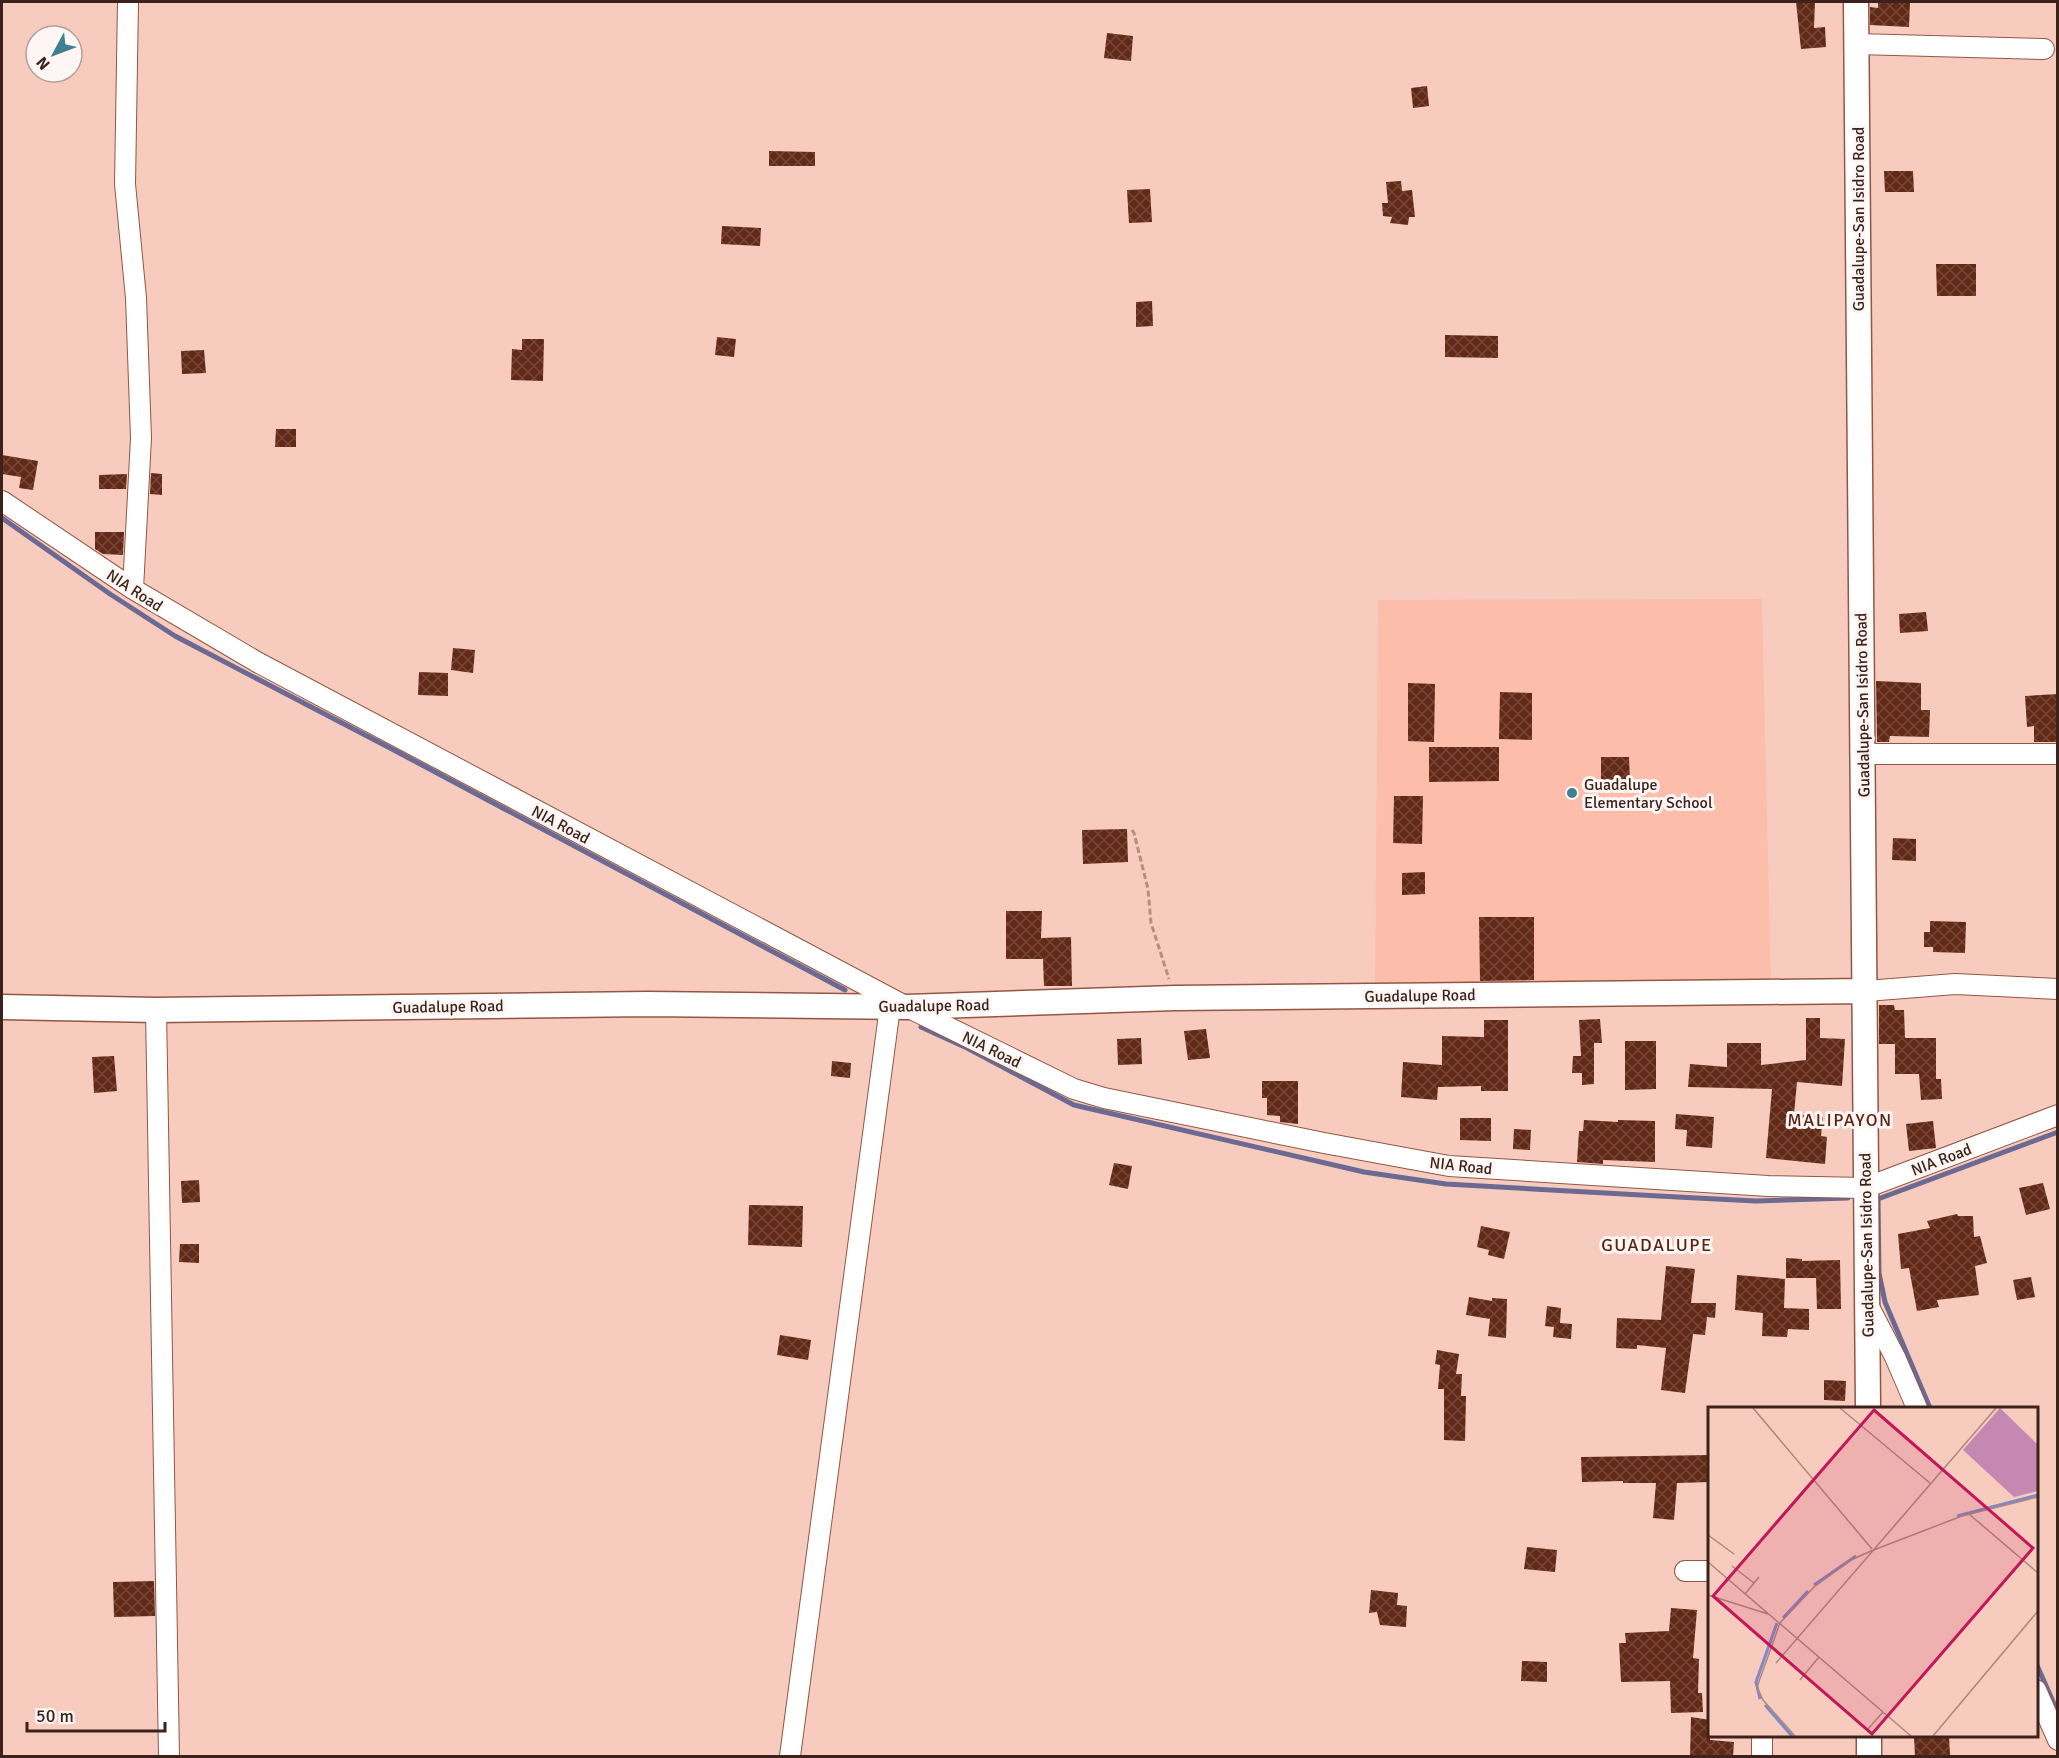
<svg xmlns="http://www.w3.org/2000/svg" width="2059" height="1758" font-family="Signika,sans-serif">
<defs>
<pattern id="building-cross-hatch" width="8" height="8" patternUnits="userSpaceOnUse" patternTransform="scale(1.5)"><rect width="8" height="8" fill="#622917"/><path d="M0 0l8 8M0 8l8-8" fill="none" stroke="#764738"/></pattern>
</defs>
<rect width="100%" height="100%" fill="#f7ccbf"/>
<!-- built -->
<path fill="#fcbeaa" d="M1762,599l9,388 -396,3 3,-390z"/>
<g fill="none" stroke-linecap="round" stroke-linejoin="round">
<!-- stream -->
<path stroke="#6c6992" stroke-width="5" d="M2,518l108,76 65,42 215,112 455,242
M921,1027l46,21 107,57 290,67 82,12 231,13 79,4 92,-3
M1930,1408l-45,-106 -6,-29 -1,-74 180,-67
M2036,1663l22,50"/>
</g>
<!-- building -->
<path fill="url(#building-cross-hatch)" d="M1796,2h19l-1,26 11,-1 1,20 -25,2z
M1878,2h32l-1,25 -39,-2v-18l8,1z
M1107,33l26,3 -2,25 -27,-3z
M1427,86l2,20 -16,2 -2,-20z
M769,151l46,1v14h-46z
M1884,171h29l1,21h-29z
M1401,181l1,10 10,-1 3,27h-6l-1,8 -18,-2 2,-6 -9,-1 -1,-13h6l-2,-21z
M1150,189l2,33 -23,1 -2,-33z
M722,226l39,2 -1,18 -39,-2z
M1936,264h40v32h-39z
M1152,301l1,25 -17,1v-25z
M1445,335l53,1v22l-53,-1z
M717,337l19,2 -2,18 -19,-2z
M522,339h22l-1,42 -32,-1 1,-31 10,1z
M204,350l2,23 -24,1 -1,-23z
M276,429h20v18h-21z
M2,455l36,6 -5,29 -14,-2 2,-11 -19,-3z
M151,473l11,1v21l-12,-1z
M127,474l-1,15h-27v-14z
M95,532h29l-1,23 -20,-1 -8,-5z
M1926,612l2,19 -28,2 -1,-19z
M453,648l22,2 -2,23 -22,-3z
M419,672l29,1v23l-30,-1z
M1876,681l45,2v27h9l-1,27 -39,-1 -1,6h-12z
M1408,683l27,1 -1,58 -26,-1z
M1500,692l32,1v47l-33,-1z
M2058,694v48h-24v-16l-7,1 -2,-31z
M1429,747h70v34l-70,1z
M1601,757h28l1,24h-29z
M1394,796h29l-1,48 -29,-1z
M1127,829l1,33 -45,2 -1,-34z
M1893,838l23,1v22l-24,-1z
M1425,872v22l-23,1v-22z
M1006,911h36l-1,27 30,-1 1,49h-28l-1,-27h-37z
M1479,917h55v63l-54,1z
M1930,921l36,1 -1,31 -32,-1v-5h-9v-15h6z
M1879,1005h15l1,5h9l1,28h31v41h5l1,20 -21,1 -2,-26h-24v-30h-16z
M1806,1018h14v20l25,1 -3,47 -45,-4 -3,32 29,3 -2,19 6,1 -2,27 -59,-6 6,-69 -84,-2 2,-23 37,3v-24h34v22l45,-5z
M1600,1019l2,24h-8v41l-12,1v-12h-10l1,-17h8l-2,-36z
M1484,1020h24v71h-27v-5l-43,1 -1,13 -36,-3 2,-35 39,3v-29l42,1z
M1206,1029l4,29 -22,2 -4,-29z
M1141,1038l1,26 -24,1 -1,-26z
M1625,1041h31v48l-31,1z
M114,1056l3,35 -23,2 -2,-36z
M832,1061l19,2 -1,15 -19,-2z
M1262,1081h36v43l-18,-2v-6l-13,-1v-17h-5z
M1676,1114l38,3 -2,31 -26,-2 1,-16 -12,-1z
M1460,1118h31v23l-31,-1z
M1584,1120l34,2v-2l37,1v41l-52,-2v4l-26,-2 2,-31h4z
M1933,1121l3,27 -27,3 -3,-27z
M1514,1129l17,1 -1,20 -17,-1z
M1114,1163l18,3 -4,23 -19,-4z
M199,1180l1,22 -18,1 -1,-22z
M2043,1183l7,26 -24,6 -7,-27z
M749,1205l54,1 -1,41 -54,-2z
M1957,1214l1,2h15l1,21 6,-1 7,27 -12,3 4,29 -42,5 2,7 -22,4 -8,-43 -8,1 -3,-35 32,-6 -3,-7z
M1481,1226l29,6 -6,27 -16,-4 1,-5 -12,-3z
M180,1244h19v19l-20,-1z
M1786,1258l16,1v2l38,-1 1,49h-24l-1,-31h-30z
M1666,1266l29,3 -4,34h25l-1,15 -8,-1 -2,18 -12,-1 -8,59 -24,-3 5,-42 -29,-3v4l-21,-1 1,-30 44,2z
M1737,1275l48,4 -1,29 25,1v21l-21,-1 -1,8 -25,-1 1,-23 -28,-3z
M2031,1277l4,20 -18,3 -4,-20z
M1469,1297l23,4v-3l15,1 -1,39 -18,-2 2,-17 -24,-4z
M1547,1306l14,2 -1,15 12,1 -1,15 -18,-2 1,-10 -9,-1z
M780,1335l31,5 -3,20 -31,-5z
M1437,1350l22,4 -3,20h6l-1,22h5l-1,45 -21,-1v-51h-6l2,-24 -5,-1z
M1824,1380l22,1 -1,20 -21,-1z
M1710,1455v27l-33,1 -3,37 -21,-2 3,-35h-33v-2l-41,1 -1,-25z
M1527,1547l30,3 -2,22 -31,-3z
M154,1581l1,35 -41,1 -1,-35z
M1371,1590l27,3 -1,12 10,1 -1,21 -26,-2 -3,-13 -8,1z
M1671,1608l26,2 -4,48 6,1 -1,34h4l1,19 -32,1 -1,-32 -49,1 -2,-39h7l-1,-10 44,-2z
M1522,1661l25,1v20l-26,-1z
M1691,1717l19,3v20l24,2 -1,14h-43z
M1949,1736l1,19 -35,1 -1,-19z"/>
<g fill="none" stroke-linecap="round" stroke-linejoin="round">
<defs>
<path id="minor" d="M128,2l-3,182 11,114 5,140 -8,151
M1857,44l187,5
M2,501l131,88 124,73 650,345 167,82 30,9 220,45 125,23 319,20 97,2 193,-73
M1863,754h195
M1866,991l89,-7 103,5
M156,1010l13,746
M1868,1305l27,52 22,51
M1685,1571h25
M2036,1690l22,50
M1762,1736v20
M790,1756l100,-749"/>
<path id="tertiary" d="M1856,2l12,1406
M2,1007l154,3 491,-6 260,3 268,-9 691,-7
M1869,1736v20"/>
</defs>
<!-- minor casing -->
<use href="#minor" stroke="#935643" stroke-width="22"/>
<!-- tertiary casing -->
<use href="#tertiary" stroke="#935643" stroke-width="27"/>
<!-- path -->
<path stroke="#b48f84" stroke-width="3" stroke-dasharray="6 3" stroke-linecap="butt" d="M1132,830l2,3 14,56 3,34 18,56"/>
<!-- minor -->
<use href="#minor" stroke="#fff" stroke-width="20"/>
<!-- tertiary -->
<use href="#tertiary" stroke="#fff" stroke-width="24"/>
</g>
<!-- markers -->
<circle fill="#3f8092" stroke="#fef6f4" stroke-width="2" cx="1572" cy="793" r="6"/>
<g text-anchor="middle" stroke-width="6" stroke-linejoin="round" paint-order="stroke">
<!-- street labels -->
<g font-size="16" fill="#3c221a" stroke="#fef6f4">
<text transform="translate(1858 219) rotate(-90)" y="6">Guadalupe-San Isidro Road</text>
<text transform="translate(135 590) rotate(33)" y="6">NIA Road</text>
<text transform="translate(1862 705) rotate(-91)" y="6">Guadalupe-San Isidro Road</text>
<text transform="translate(561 824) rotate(28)" y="6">NIA Road</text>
<text transform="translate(1420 995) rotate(-1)" y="6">Guadalupe Road</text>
<text transform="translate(934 1005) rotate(-1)" y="6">Guadalupe Road</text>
<text transform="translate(448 1006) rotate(-1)" y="6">Guadalupe Road</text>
<text transform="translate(992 1049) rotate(26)" y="6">NIA Road</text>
<text transform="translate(1941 1159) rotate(-21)" y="6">NIA Road</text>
<text transform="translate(1461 1165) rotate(6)" y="6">NIA Road</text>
<text transform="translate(1866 1245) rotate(-91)" y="6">Guadalupe-San Isidro Road</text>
</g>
<!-- poi labels -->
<g font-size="16" fill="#3c221a" stroke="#fef6f4" text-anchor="start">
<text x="1584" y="790">Guadalupe<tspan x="1584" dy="18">Elementary School</tspan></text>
</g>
<!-- neighbourhood labels -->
<g font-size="18" letter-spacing="1.5" fill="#5c2513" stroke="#fef6f4">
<text x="1840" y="1126">MALIPAYON</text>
<text x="1657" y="1251">GUADALUPE</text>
</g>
</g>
<!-- overview -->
<g transform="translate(1708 1407)">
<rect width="330" height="330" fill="#f7ccbf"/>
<path d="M292,1l38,37v46l-24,6 -51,-47z" fill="#c488b2"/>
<path fill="none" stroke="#8188c6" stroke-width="3" d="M249,109l81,-21M106,178l42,-29M75,211l25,-27M52,292l-4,-17 21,-59M57,298l27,31"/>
<path fill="none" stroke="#ac887d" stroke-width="1.5" d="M45,1l119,141M132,1l90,75M261,107l69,59M0,128l26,19M0,155l203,174M24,159l22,17M37,187l14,-17M0,188l60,19M68,256l220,-255M92,273l19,-23M160,322l15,-17M87,329l-32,-36 -6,-13 23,-64 34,-36 37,-27 20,-9 91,-35 76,-19M225,329l105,-125"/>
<path fill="#c2185b" fill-opacity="0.15" stroke="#c2185b" stroke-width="3" d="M166,3l159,138 -161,186 -159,-138z"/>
<rect width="330" height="330" fill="none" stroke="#3c221a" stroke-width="3"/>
</g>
<!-- border -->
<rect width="2059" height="1758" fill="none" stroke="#3c221a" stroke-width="6"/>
<!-- north arrow -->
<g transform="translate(54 54) rotate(229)"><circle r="28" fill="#fef6f4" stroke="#b0a19d" stroke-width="1.5"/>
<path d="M0-4.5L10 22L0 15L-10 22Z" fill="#3f8092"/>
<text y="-9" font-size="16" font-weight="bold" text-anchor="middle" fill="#3c221a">N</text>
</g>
<!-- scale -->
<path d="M27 1722v9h138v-9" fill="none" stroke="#3c221a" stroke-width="3"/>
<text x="36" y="1722" font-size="18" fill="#3c221a" stroke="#fef6f4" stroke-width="4.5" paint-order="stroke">50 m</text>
</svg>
